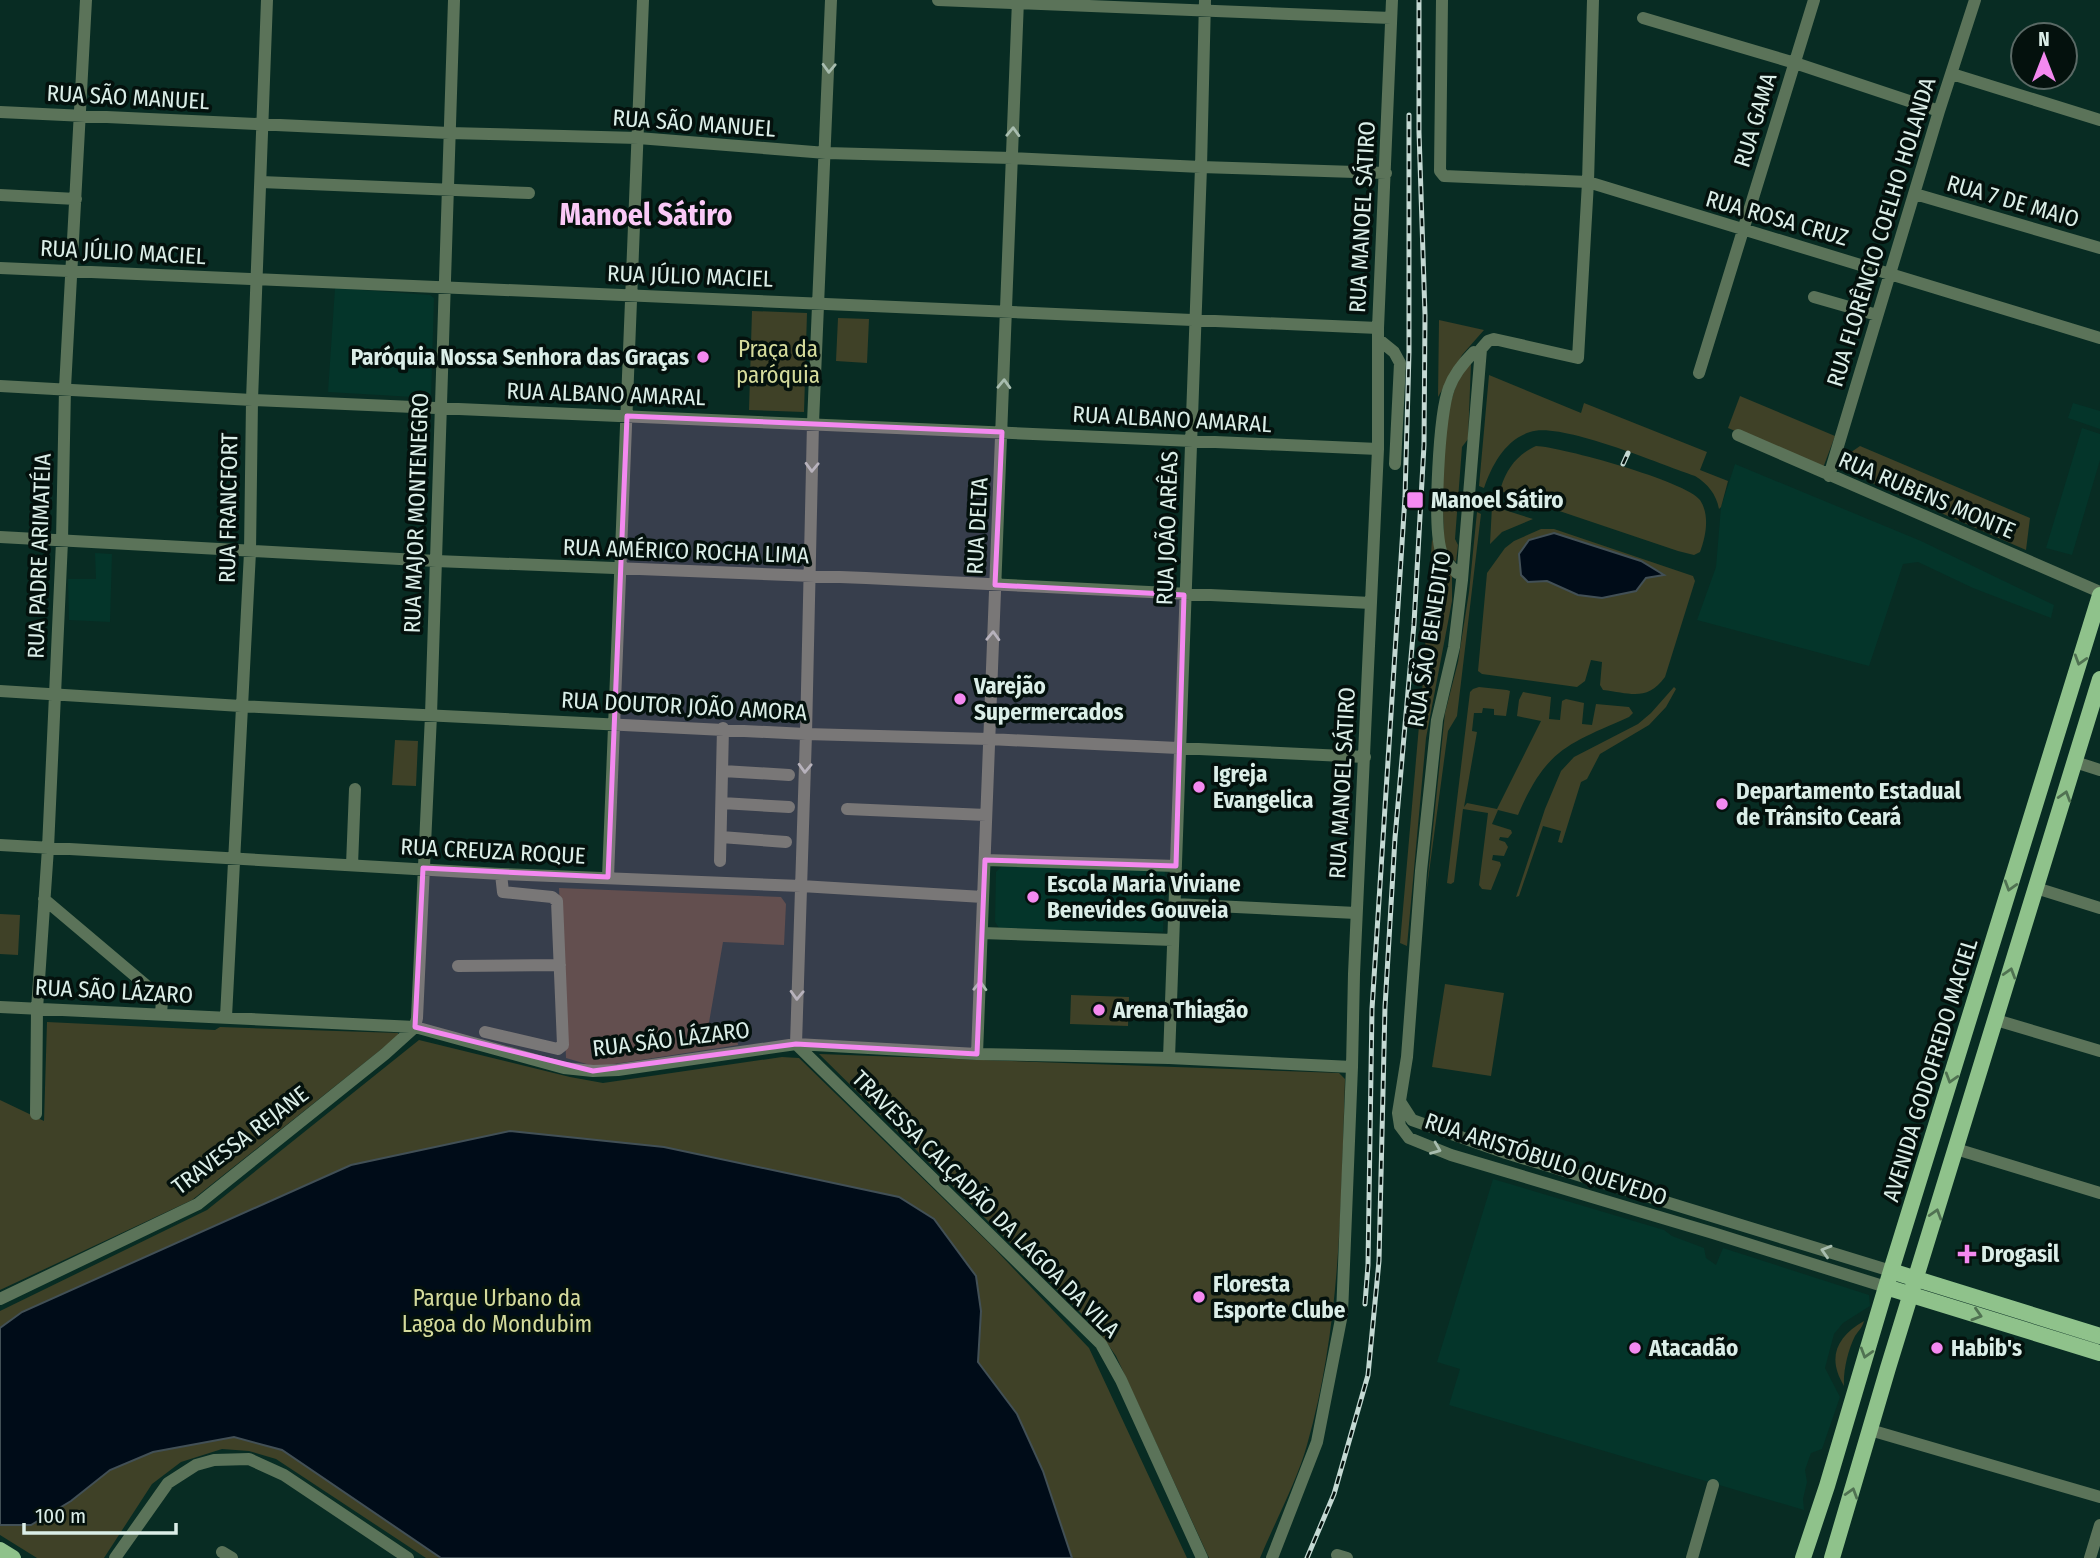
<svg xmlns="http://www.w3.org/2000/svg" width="2100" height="1558" font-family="'Fira Sans Condensed',sans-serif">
<rect width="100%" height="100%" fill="#082c23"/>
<!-- built -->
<path fill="#04352a" d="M335,288l95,7 4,3 -3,100 -103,-6z
M2073,403l27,8v18l-32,-11z
M2082,428l18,6v26l-28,95 -26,-7z
M1735,464l186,77 133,64 -3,13 -78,-30 -55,-26 -15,2 -34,102 -172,-46 19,-53 5,-60z
M95,553l17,1 -2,68 -41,-2 -1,-41h28z
M1003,865l162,6 -2,61 -164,-4 -4,-6 1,-50z
M1493,1179l171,51 8,6 32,12 2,10 10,7 7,-17 146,47 1,11 -27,17 -9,11 -9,34 15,29 -18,52 -11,4 -6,17 2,12 -4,17 1,11 -355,-105 11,-36 -23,-7z"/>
<!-- green -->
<path fill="#3f4127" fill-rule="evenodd" d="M752,311l55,2 -3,99 -55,-2z
M838,318l31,1 -2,44 -31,-2z
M1439,320l45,10 -22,25 -24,42z
M1471,363l-3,76 -6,8 -7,92 3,6 -2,17 -9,-9 -3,-9c-1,-45 -8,-149 27,-181z
M1489,375l92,38 3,-10 123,49 -7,18 28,11 -7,26 -2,2c-3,-15 -11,-25 -24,-33 -33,-11 -135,-55 -165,-44 -25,8 -38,33 -46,56l-5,-2z
M1740,396l95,40 -12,32 -95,-40z
M1536,446c25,1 150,35 164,54 10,15 6,36 0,52l-6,3 -16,-4 -175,-59 -2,-5c6,-19 17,-33 35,-41z
M1860,446l170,72 -4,32 -156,-68 3,-12 -25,-11 -1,-4z
M1492,506l41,13 -31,13 -12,12z
M1477,512l4,2 -24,202 -9,15 -22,164 19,-182 13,-51 11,-70z
M1541,529h13l139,47 2,5 -30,96c-18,25 -35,16 -62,13l-3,-5 2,-23 -11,-2 -6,21 -8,6 -95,-13 -4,-3 9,-98 18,-25 9,-7zM1554,533l87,28 23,13 -18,4 -10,13 -34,7 -24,-3 -31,-14 -12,1 -1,-44z
M1432,539l8,20 12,16v26l-26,137 -19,208 -7,-3 23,-263z
M1479,687l28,3 3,1 -4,25 -12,-1v-6l-11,-1 -1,5h-8l-2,18 5,1 -13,75 3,-4 30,6 44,-88 -24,-5 2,-16 4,-8 28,5 -2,22 11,1 2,-19 4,-2 18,4 -2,21 10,1 4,-21 33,3 4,6 -4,4c-61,27 -83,32 -111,98l-20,-5 -6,14 19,6 1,3 -4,5 -8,-1 -1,3 6,2 3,5 -4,9 -11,-1 -1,5 8,2 1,3 -10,25 -9,-1 -3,-4 9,-72 -25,-4 -9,73 -3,2 -4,-1 23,-191 3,-3z
M1674,687l2,2 -10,18 -17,18 -49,29 -13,25 -6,3 -19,61 -4,-1 3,-11 -18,-5 -24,70 -3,1 29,-88 16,-38 13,-14 64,-33 13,-11z
M395,740l23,1 -2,45 -24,-1z
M559,888l222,9 5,7 -2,41 -61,-3 -16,92 29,-2 2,13 -130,20h-18l-24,-7z
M0,914l20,1 -2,40 -18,-1z
M1445,984l59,9 -13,83 -59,-9z
M1071,995l58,2 -1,29 -58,-2z
M47,1022l168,8 5,-3 178,6v3l-206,164 -192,90v-190l44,21z
M419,1040l151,37 33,6 179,-26 17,1 193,188 97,102 98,210h-761l-150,-99 -27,-8 -27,-2 -41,13 -29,22 -48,74h-67l-37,-23v-224l207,-101z
M819,1054l520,19 6,6c-4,123 -4,247 -38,366 -10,36 -32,77 -47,113h-51l-93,-202 -19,-27z
M1864,1321c-2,7 -5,9 -9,15 -7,14 -12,35 -11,50 -17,-28 -8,-49 20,-65z"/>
<!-- water -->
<path fill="#000c18" stroke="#425056" stroke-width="2" d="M1554,533l87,28 23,14 -18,3 -10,13 -34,7 -24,-3 -31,-14 -19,1 -7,-7 -2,-21 10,-14z
M510,1131l154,16 235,50 35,22 42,57 5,35 -3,51 39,52 26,57 29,87h-631l-159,-108 -48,-13 -81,15 -43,18 -39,31 -40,24h-31v-197l22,-16 329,-147z"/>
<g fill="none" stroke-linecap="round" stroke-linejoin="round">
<!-- minor -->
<path stroke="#5b7359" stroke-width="12" d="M938,0l453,18
M1442,0l-2,171 4,5 144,6 512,156
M1593,0l-5,182 -10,176 -84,-19 -6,2 -7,8 -19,231 -8,67 -17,73 -16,151 -14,186 -9,56 2,13 9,12 42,17 262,78 173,54
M1643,18l152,45 144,48
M1952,74l148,46
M0,112l449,21 189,5 188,15 186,5 189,9 185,6
M261,182l268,11
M1915,194l185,54
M0,195l76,4
M0,268l1378,60
M1814,297l63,18
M1378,339l16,13 6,11 -5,101
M1699,373l115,-373
M0,386l252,14 1126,49
M1738,435l362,157
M1829,476l110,-365 36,-111
M0,537l436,24 430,17 505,25
M1457,573c-6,-6 -13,-14 -16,-22 -8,-26 -2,-138 8,-163 5,-14 15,-26 25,-36
M0,691l241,15 565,28 183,5 376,18
M2075,762l25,8
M723,771l66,4
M722,803l67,4
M847,809l139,6
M721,837l65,5
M0,845l501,29 300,12 182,11
M985,860l191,6
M720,861l3,-133
M352,865l3,-76
M608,877l35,-877
M2036,888l64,20
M44,899l116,98 2,3 -1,14
M1174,904l182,9
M982,933l191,7
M458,966l102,-1
M0,1007l415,20 149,41 29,3 25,-1 178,-26 181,10 192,4 183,9
M226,1017l24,-465 2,-152 15,-400
M1996,1020l104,31
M415,1027l2,-9 14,-303 23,-715
M485,1032l73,17 5,-4 -6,-144 -5,-4 -49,-5 -2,-18
M796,1044l10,-310 7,-311 18,-423
M796,1044l305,300 20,36 81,178
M977,1054l41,-1054
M1169,1058l32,-891 4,-167
M1401,1103l11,17 94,33 385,118
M36,1114l1,-105 11,-161 14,-307 3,-153 21,-388
M1956,1149l144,44
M0,1299l198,-95 187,-150 30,-27
M1870,1430l230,67
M222,1552l10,6
M1337,1555l10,3
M115,1558l53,-75 28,-18 18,-5 35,-1 35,16 124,83
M1272,1558l45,-116 25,-128 10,-247 2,-93 24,-525v-121l14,-328
M1692,1558l21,-73
M2090,1558l10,-33"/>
<!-- major -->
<path stroke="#8fc28b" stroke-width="16" d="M1891,1271l209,65
M1886,1287l214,66
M0,1550l13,8
M1803,1558l24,-72 59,-199 214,-692
M1832,1558l56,-190 212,-689"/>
<defs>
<path id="rail" d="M1623,464l5,-11
M1365,1304l3,-39 4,-256 33,-512 4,-144v-238
M1307,1558l27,-64 34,-119 11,-114 6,-254 10,-169 19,-214 10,-179 1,-130 -6,-183v-132"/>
</defs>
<!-- rail casing -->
<use href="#rail" stroke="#c4d9d3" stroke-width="5"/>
<!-- rail -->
<use href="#rail" stroke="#04110d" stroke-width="2.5" stroke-dasharray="8" stroke-linecap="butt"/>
</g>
<!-- one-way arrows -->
<defs><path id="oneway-chevron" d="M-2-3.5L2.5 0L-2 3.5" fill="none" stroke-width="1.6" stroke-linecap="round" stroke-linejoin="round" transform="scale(1.75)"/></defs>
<g stroke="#a8bdaf">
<use href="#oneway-chevron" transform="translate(829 68) rotate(92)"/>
<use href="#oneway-chevron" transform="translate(1013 132) rotate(-88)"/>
<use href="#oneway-chevron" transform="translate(1004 384) rotate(-88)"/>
<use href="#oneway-chevron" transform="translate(812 467) rotate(92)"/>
<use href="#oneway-chevron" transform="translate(993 636) rotate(-88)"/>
<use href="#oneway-chevron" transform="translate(805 768) rotate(92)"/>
<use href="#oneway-chevron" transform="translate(980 986) rotate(-88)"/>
<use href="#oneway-chevron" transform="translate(797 995) rotate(92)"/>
<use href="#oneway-chevron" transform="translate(1436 1149) rotate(22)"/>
<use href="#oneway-chevron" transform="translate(1826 1251) rotate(-163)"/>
</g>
<g stroke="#507252">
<use href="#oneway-chevron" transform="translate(2080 660) rotate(107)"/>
<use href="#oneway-chevron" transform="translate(2065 796) rotate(-73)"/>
<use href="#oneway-chevron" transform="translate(2010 886) rotate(107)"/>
<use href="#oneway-chevron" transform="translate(2010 973) rotate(-73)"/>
<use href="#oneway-chevron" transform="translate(1951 1078) rotate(107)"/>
<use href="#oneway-chevron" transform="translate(1936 1214) rotate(-73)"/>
<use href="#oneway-chevron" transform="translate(1977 1315) rotate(17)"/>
<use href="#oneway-chevron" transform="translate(1866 1353) rotate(107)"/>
<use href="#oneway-chevron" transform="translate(1852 1493) rotate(-73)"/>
</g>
<!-- marked area -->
<path fill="#f489f0" fill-opacity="0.2" stroke="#f489f0" stroke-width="5" stroke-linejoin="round" d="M627,416l375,16 -7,153 189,10 -8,271 -191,-6 -8,194 -181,-10 -203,27 -178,-44 8,-159 185,9z"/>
<!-- markers -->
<g fill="#f489f0" stroke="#04110d" stroke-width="2.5">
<circle cx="703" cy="357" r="7"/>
<rect x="1406" y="491" width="18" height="18" rx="3.5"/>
<circle cx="960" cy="699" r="7"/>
<circle cx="1199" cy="787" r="7"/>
<circle cx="1722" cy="804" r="7"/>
<circle cx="1033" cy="897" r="7"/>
<circle cx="1099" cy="1010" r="7"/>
<path d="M1963.5 1243.5h7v7h7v7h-7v7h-7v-7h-7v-7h7z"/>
<circle cx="1199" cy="1297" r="7"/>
<circle cx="1635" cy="1348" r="7"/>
<circle cx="1937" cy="1348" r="7"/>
</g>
<g text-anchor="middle" stroke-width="7" stroke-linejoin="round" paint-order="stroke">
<!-- street labels -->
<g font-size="23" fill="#dbeee8" stroke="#04110d">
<text transform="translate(128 97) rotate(3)" y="8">RUA SÃO MANUEL</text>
<text transform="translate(1755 120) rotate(-73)" y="8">RUA GAMA</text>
<text transform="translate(694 123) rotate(4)" y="8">RUA SÃO MANUEL</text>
<text transform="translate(2013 201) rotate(16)" y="8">RUA 7 DE MAIO</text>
<text transform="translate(1362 217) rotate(-87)" y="8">RUA MANOEL SÁTIRO</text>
<text transform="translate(1777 218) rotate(16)" y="8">RUA ROSA CRUZ</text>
<text transform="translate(1881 232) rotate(-73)" y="8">RUA FLORÊNCIO COELHO HOLANDA</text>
<text transform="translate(123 252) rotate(3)" y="8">RUA JÚLIO MACIEL</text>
<text transform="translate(690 276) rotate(2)" y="8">RUA JÚLIO MACIEL</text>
<text transform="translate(606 394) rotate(2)" y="8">RUA ALBANO AMARAL</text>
<text transform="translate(1172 419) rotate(3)" y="8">RUA ALBANO AMARAL</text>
<text transform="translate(1927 495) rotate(23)" y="8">RUA RUBENS MONTE</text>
<text transform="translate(228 508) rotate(-89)" y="8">RUA FRANCFORT</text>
<text transform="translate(416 513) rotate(-88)" y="8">RUA MAJOR MONTENEGRO</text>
<text transform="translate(977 526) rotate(-87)" y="8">RUA DELTA</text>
<text transform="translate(1167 528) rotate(-88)" y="8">RUA JOÃO ARÊAS</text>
<text transform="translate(686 551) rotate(2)" y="8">RUA AMÉRICO ROCHA LIMA</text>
<text transform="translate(39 556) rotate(-88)" y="8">RUA PADRE ARIMATÉIA</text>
<text transform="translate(1429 639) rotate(-81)" y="8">RUA SÃO BENEDITO</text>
<text transform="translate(684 706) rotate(3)" y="8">RUA DOUTOR JOÃO AMORA</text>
<text transform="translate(1342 783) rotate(-87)" y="8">RUA MANOEL SÁTIRO</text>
<text transform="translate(493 851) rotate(3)" y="8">RUA CREUZA ROQUE</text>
<text transform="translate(114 991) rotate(3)" y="8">RUA SÃO LÁZARO</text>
<text transform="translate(671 1039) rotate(-7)" y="8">RUA SÃO LÁZARO</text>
<text transform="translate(1930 1070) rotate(-73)" y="8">AVENIDA GODOFREDO MACIEL</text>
<text transform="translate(240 1140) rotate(-37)" y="8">TRAVESSA REJANE</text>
<text transform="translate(1546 1159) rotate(18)" y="8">RUA ARISTÓBULO QUEVEDO</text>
<text transform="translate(986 1204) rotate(45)" y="8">TRAVESSA CALÇADÃO DA LAGOA DA VILA</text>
</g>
<!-- park labels -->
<g font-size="23" fill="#d5db9c" stroke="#04110d">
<text x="778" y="357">Praça da<tspan x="778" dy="26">paróquia</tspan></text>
<text x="497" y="1306">Parque Urbano da<tspan x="497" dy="26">Lagoa do Mondubim</tspan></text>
</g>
<!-- poi labels -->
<g font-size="23" font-weight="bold" fill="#dbeee8" stroke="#04110d" text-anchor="start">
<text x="689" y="365" text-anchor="end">Paróquia Nossa Senhora das Graças</text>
<text x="1431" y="508">Manoel Sátiro</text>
<text x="974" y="694">Varejão<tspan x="974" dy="26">Supermercados</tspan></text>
<text x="1213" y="782">Igreja<tspan x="1213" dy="26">Evangelica</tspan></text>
<text x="1736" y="799">Departamento Estadual<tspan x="1736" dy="26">de Trânsito Ceará</tspan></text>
<text x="1047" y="892">Escola Maria Viviane<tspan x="1047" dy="26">Benevides Gouveia</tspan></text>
<text x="1113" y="1018">Arena Thiagão</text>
<text x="1981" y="1262">Drogasil</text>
<text x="1213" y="1292">Floresta<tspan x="1213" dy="26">Esporte Clube</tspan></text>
<text x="1649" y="1356">Atacadão</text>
<text x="1951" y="1356">Habib's</text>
</g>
<!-- district labels -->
<g font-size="30" font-weight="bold" fill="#fac9f7" stroke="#04110d">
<text x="646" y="225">Manoel Sátiro</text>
</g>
</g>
<!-- north arrow -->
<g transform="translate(2044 56)"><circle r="33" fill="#04110d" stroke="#5a6965" stroke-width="2"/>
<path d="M0-5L12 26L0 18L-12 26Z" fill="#f489f0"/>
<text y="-10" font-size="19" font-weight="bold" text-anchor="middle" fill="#dbeee8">N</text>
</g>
<!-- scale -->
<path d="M24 1523v10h152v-10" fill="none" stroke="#dbeee8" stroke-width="3.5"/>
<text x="35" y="1523" font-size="21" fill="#dbeee8" stroke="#04110d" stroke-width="5" paint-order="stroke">100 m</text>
</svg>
